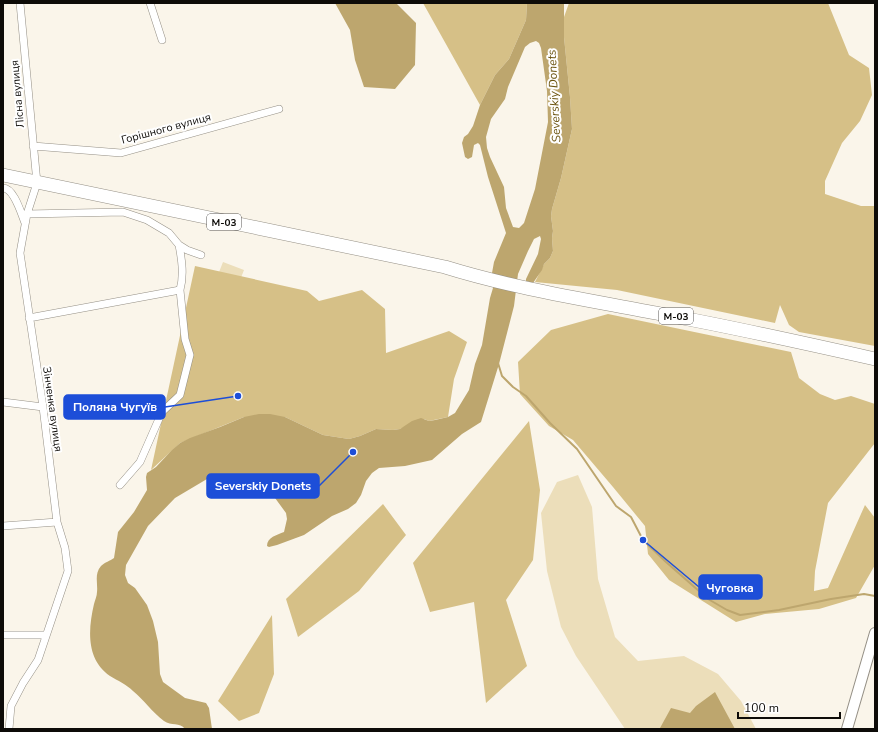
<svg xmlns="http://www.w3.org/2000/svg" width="878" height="732" font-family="'Nunito Sans',sans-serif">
<rect width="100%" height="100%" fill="#faf5ea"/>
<!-- green -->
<path fill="#ecdeba" d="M223,262l21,8 -15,38 -21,-8z
M578,475l14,32 6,72 17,58 23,24 46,-5 34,18 23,27 15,28h-131l-49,-73 -15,-29 -14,-56 -6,-58 16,-31z"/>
<!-- forest -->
<path fill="#d6c087" d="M423,3h104l-1,17 -17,39 -14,16 -15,30z
M569,3h259l21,52 20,13 3,27 -12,26 -18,22 -17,38v13l36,12h14v140l-76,-14 -10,-7 -9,-20 -5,18 -158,-33 -82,-8 9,-18 6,-6 3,-7 -1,-13 1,-7 -2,-15 1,-7 9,-31 11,-49 -2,-32 -6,-60v-20z
M195,266l112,25 12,10 43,-11 23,19 1,44 63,-22 18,11 -13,37 -6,38 -19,4 -5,-2 -24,10 -7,1 -17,-1 -16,7 -11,3 -26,-4 -38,-18h-41l-64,26 -29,27z
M608,314l183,38 8,26 21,16 15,6 16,-4 24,8v39l-47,60 -13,68 -1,20 14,-3 37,-83 10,13v47l-19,33 -37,11 -54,5 -29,8 -67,-42 -21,-26 -3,-28 -32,-39 -40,-47 -24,-14 -29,-32 -2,-32 33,-32z
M529,421l11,69 -7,70 -27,40 21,66 -41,37 -12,-101 -44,10 -17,-49z
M383,504l23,31 -47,56 -61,46 -12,-38z
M272,615l2,59 -15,39 -20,8 -21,-20z"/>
<!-- water -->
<path fill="#bda66e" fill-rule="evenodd" d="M335,3h61l20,20 -1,42 -20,24 -31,-2 -9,-27 -5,-30z
M527,3h37v34l6,60 2,32 -11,49 -9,31 -1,7 2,15 -1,7 1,13 -3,7 -6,6 -2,6 -9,13 -7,-2v-2l12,-25 3,-15 -1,-3 -6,3 -6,12 -10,23 -4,32 -15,58 -18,58 -19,12 -30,26 -27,6 -26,2 -7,5 -6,8 -5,14 -5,8 -8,6 -16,7 -28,19 -27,10 -8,2 -2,-1c0,-9 10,-11 17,-14l3,-13 -1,-6 -19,-26 -10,-10 -17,-2 -23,1 -10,3 -32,19 -27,28 -22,39 -1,10 3,8 7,5 12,17 6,16 5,21 2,32 3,8 22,16 21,5 3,5 3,21h-27c-5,-7 -14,-3 -21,-8 -12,-9 -20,-21 -31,-30 -7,-7 -15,-10 -23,-15 -24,-17 -22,-46 -16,-72 1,-4 3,-8 3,-12 1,-9 -3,-18 4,-26 4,-4 9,-5 13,-8l4,-26 16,-20 13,-22 -1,-13 1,-4 9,-6 16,-17 8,-7 10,-5 30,-11 24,-10 15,-3h11l15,3 38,18 26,4 11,-3 16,-7 17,1 7,-1 12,-8 9,-3 8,3 6,-1 13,-3 7,-4 14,-23 6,-26 7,-19 8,-47 3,-10 -1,-15 2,-11 12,-29 -18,-56 -8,-32 -2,-2 -4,2 -2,12 -4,2 -3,-2 -3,-14 2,-6 4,-3 5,-8 7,-21 15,-30 14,-16 17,-39zM536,41l3,2 2,5 6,43 1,31 -13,67 -11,34 -5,5 -6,-1 -7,-19 -2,-21 -14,-30 -3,-9 -1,-11 5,-18 14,-20 3,-12 17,-40 5,-4z
M715,692l20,37h-74l-1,-1 11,-20 19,5 6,-7z"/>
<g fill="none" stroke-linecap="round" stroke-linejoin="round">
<!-- stream -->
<path stroke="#bda66e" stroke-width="2" d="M498,363l4,13 11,11 13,9 24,27 27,26 39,57 15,11 12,23 23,22 42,37 19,11 13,5 39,-5 52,-11 33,-5 11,2"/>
<defs>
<path id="street" d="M150,3l12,37
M33,146l88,7 158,-44
M3,188c11,0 18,25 22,35
M27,214l96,-2 24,8 22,13 10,12 8,5 14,5
M179,245c3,16 5,30 1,45
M29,318l151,-28 5,49 5,16 -10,40 -18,17 -22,50 -20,23
M3,402l40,5
M3,526l54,-4
M3,635h42
M9,729l2,-23 12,-23 15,-23 30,-89 -3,-23 -8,-26 -14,-115 -23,-154 7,-39 10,-31 -17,-180"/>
<path id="secondary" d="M847,729l28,-96"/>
<path id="highway" d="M3,175l442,92c71,22 144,33 216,47 72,13 143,29 214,45"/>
</defs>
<!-- street casing -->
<use href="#street" stroke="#959086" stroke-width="8"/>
<!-- secondary casing -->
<use href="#secondary" stroke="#959086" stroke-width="12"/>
<!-- highway casing -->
<use href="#highway" stroke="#959086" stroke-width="14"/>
<!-- street -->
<use href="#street" stroke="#fff" stroke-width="7"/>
<!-- secondary -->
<use href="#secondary" stroke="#fff" stroke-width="10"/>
<!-- highway -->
<use href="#highway" stroke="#fff" stroke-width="13"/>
</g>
<g text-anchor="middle" stroke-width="4" stroke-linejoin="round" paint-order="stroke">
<!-- shield labels -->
<g fill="#fff" stroke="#565452" stroke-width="1">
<rect x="207" y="214" width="34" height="16" rx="3"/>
<rect x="659" y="308" width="34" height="16" rx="3"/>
</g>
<g font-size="10" font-weight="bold" fill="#0d0b08">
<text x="224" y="226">М-03</text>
<text x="676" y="320">М-03</text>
</g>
<!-- street labels -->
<g font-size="11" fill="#0d0b08" stroke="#fff">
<text transform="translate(17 94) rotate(-95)" y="4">Лісна вулиця</text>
<text transform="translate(166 128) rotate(-15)" y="4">Горішного вулиця</text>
<text transform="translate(53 409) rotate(82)" y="4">Зінченка вулиця</text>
</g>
<!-- water labels -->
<g font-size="12" font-style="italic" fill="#6b5410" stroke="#fff">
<text transform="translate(554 96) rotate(-93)" y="4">Severskiy Donets</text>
</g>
</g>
<!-- callouts -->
<path fill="none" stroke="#1d4ed8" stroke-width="1.5" d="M238 396L165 407M353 452L319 486M643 540L699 587"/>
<g fill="#1d4ed8" stroke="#fff" stroke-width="1.5">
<circle cx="238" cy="396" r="4"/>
<circle cx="353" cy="452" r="4"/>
<circle cx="643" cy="540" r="4"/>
</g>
<g fill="#1d4ed8" stroke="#1d4ed8" stroke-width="1.5">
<rect x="64" y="395" width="101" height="24" rx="4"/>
<rect x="207" y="474" width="112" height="24" rx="4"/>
<rect x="699" y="575" width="63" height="24" rx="4"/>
</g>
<g font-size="12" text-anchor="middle" font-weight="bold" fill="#fff">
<text x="115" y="411">Поляна Чугуїв</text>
<text x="263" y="490">Severskiy Donets</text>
<text x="730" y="592">Чуговка</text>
</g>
<!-- border -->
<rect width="878" height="732" fill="none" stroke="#0d0b08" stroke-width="8"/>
<!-- scale -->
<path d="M738 712v6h102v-6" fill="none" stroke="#0d0b08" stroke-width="2"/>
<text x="744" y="712" font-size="12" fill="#0d0b08" stroke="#ffffff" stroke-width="3" paint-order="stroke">100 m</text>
</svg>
